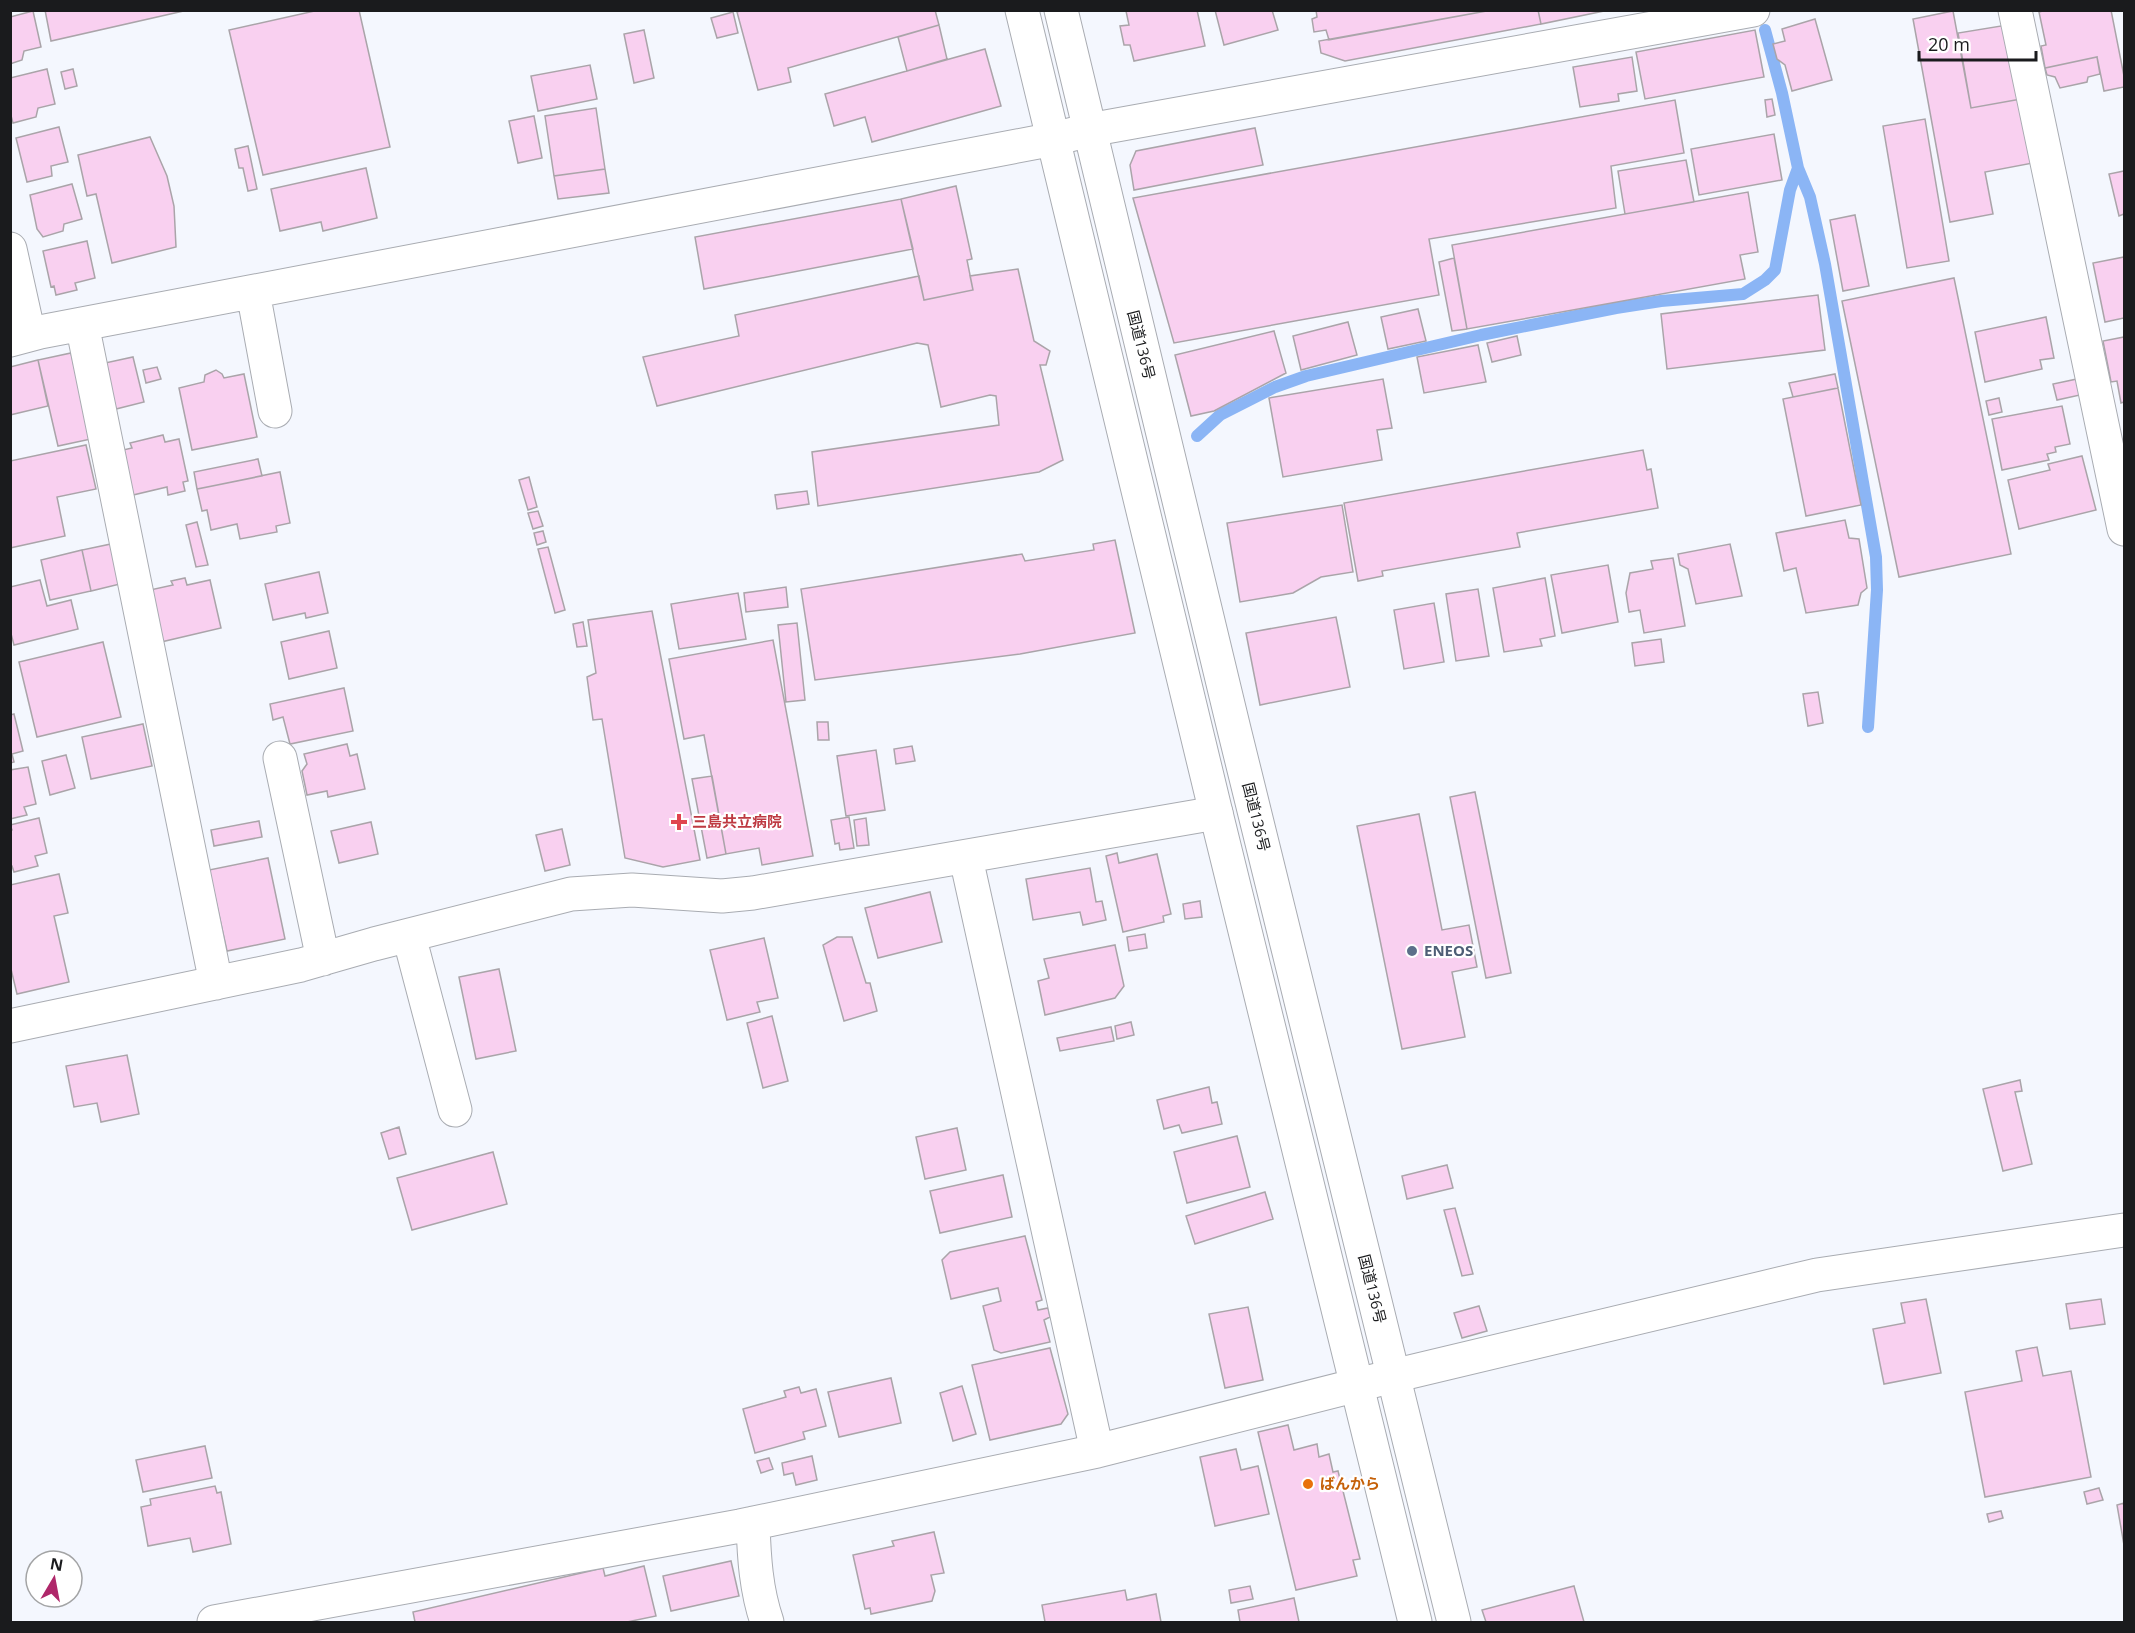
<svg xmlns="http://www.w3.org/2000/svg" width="2135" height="1633" font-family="'Open Sans','Noto Sans JP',sans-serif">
<rect width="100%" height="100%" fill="#f4f7fe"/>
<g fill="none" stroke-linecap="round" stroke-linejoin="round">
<!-- stream -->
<path stroke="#8bb5f5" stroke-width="12" d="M1765,30l17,63 16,75 12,29 15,67 51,293 1,33 -9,137
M1197,436l23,-21 55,-28 31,-11 175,-41 135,-27 45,-7 82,-7 22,-14 10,-10 15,-80 8,-22"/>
</g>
<!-- building -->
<path fill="#f9d0f0" stroke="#aaa4a9" stroke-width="1.5" d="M45,10h143l-137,31z
M319,10h40l31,137 -127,28 -34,-145z
M743,10h192l4,15 -151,43 3,14 -33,8 -21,-78z
M1197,10l8,36 -71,15 -4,-16h-6l-4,-19 9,-1 -3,-14z
M1215,10h57l6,20 -54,15z
M1316,10h176l-163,30 -3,-10 -12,2 -2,-13 5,-2z
M1492,10h46l3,14 -196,37 -24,-8 -2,-12z
M1538,10h71l-68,14z
M2046,10h65l13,66v11l-20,4 -7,-34 -52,11 -4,-22 5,-1 -7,-33z
M33,11l8,36 -17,4 -2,9 -12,4v-47z
M1953,11l18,97 50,-9 12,64 -48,9 8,42 -43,8 -37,-203z
M733,12l5,21 -21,5 -6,-20z
M1815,19l17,61 -40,11 -7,-26 -8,-6 -4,-15 12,-3 -3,-12z
M939,25l8,34 -40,12 -9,-34z
M2007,25l14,74 -50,9 -13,-75z
M644,30l10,48 -20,5 -10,-49z
M1755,30l9,47 -119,22 -9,-47z
M985,49l16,57 -129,36 -7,-25 -31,9 -9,-32z
M1632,57l5,34 -19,3 1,7 -39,6 -7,-40z
M2097,57l3,17 -12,3 -1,5 -27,6 -5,-11 -8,-2 -2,-7z
M590,65l7,34 -59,12 -7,-35z
M47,69l8,35 -17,4 -2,9 -23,6 -3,-11v-34z
M73,69l4,17 -12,3 -4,-17z
M1772,99l3,16 -8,2 -2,-17z
M1675,100l9,53 -73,13 5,42 -187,31 10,56 -265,48 -41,-145z
M596,108l9,61 -51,7 -9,-60z
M534,116l8,42 -24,5 -9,-42z
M1925,119l24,142 -42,7 -24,-142z
M59,127l9,35 -17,4 1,10 -25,6 -11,-44z
M1255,128l8,37 -129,25 -4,-25 6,-14z
M1774,134l8,46 -83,15 -8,-46z
M150,137l17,39 7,30 2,41 -64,16 -16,-69 -9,2 -9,-41z
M248,146l9,43 -9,2 -5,-23h-4l-4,-19z
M1686,160l8,42 -69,12 -7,-43z
M366,168l11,50 -54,13 -2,-9 -41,9 -9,-42z
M605,169l4,24 -51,6 -4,-23z
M2124,171v43l-5,2 -10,-42z
M72,184l10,35 -18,5 -1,7 -20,6 -6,-8 -7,-34z
M956,186l16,73 -5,1 6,30 -49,10 -23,-101z
M1748,192l10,60 -18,3 5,24 -278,50 -15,-84z
M901,199l12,50 -209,40 -9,-52z
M1855,215l14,71 -26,5 -13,-71z
M87,241l8,37 -20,5 2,7 -21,5 -2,-9 -3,1 -8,-36z
M2124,257v61l-19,4 -12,-59z
M1454,258l13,71 -15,2 -13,-69z
M1018,269l16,72 16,10 -4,14h-6l23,95 -24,12 -221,34 -6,-54 187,-27 -3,-29 -6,-1 -49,12 -13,-62 -11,-2 -260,63 -14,-49 96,-21 -4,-21 184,-39 5,24 49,-10 -3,-14z
M1954,278l57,276 -112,23 -57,-276z
M1818,295l7,55 -158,19 -6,-55z
M1418,309l8,32 -38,8 -7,-32z
M2046,317l8,41 -14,2 2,9 -57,13 -10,-50z
M1348,322l9,33 -56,15 -8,-34z
M1274,331l12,42 -72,38 -23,5 -16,-61z
M1517,336l4,19 -29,7 -5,-19z
M2124,337v65l-3,1 -4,-22 -6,1 -8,-41z
M1478,345l8,37 -62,11 -7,-36z
M71,353l20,86 -33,7 -20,-86z
M133,357l11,45 -28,7 -11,-46z
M38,360l10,46 -38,9v-48z
M157,367l4,12 -15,4 -3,-13z
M216,370l6,4 2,4 20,-4 13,63 -65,13 -13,-62 25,-6 1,-7z
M1835,374l3,14 -45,9 -4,-14z
M1383,379l9,49 -15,2 5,30 -99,17 -14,-79z
M2077,379l3,16 -23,5 -4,-16z
M1838,388l23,117 -55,11 -23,-117z
M1999,398l3,14 -13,3 -3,-14z
M2062,406l8,38 -15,3 1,5 -9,2 2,6 -47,10 -10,-51z
M163,435l2,7 14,-3 9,42 -5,1 2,9 -17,4 -1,-8 -34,8 -10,-45 9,-2 -2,-5z
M86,445l10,44 -39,8 8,39 -55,12v-87z
M1643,450l4,20 4,-1 7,39 -141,25 3,14 -138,24 1,5 -25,5 -14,-78z
M2082,456l14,54 -77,19 -11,-49 42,-10 -2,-6z
M258,459l4,17 -65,13 -3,-17z
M280,472l10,51 -14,3 1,6 -37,7 -3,-15 -26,6 -4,-20 -5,1 -5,-22z
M529,477l8,30 -9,3 -9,-30z
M807,491l2,13 -32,5 -2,-14z
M1342,505l11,67 -32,5 -28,16 -53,9 -13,-79z
M538,511l5,15 -10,3 -5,-16z
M1845,520l4,18 10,1 8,49 -6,5 -3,12 -52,8 -10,-45 -12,3 -8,-38z
M197,522l11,43 -12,2 -10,-42z
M543,531l3,11 -9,3 -3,-12z
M1115,540l20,93 -115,21 -205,26 -14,-91 221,-35 3,7 69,-11 -1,-6z
M111,544l9,40 -29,7 -9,-41z
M1730,544l12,52 -46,8 -8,-35 -8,-4 -2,-11z
M548,547l17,63 -10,3 -17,-64z
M82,550l9,41 -41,9 -9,-40z
M1673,558l12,68 -41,7 -4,-23 -11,2 -3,-19 4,-20 23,-4 -2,-8z
M1608,565l10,57 -56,11 -11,-58z
M319,572l9,41 -22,5 -1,-5 -32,7 -8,-36z
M185,578l2,7 23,-5 11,48 -60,14 -11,-52 23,-5 -2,-4z
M1545,578l10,58 -15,3 2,7 -38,6 -11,-64z
M40,580l7,26 24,-6 7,29 -64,16 -4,-15v-43z
M786,587l2,20 -42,5 -2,-19z
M1478,589l11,67 -33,5 -10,-67z
M738,593l8,46 -67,10 -8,-45z
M1434,603l10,59 -40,7 -10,-59z
M652,611l48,249 -37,7 -38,-9 -23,-139 -9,1 -6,-43 9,-4 -8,-53z
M1336,617l14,70 -90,18 -14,-72z
M583,622l4,24 -10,1 -4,-23z
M797,623l8,77 -19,2 -8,-77z
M329,631l8,37 -48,11 -8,-37z
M1661,639l3,23 -29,4 -3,-23z
M773,640l40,216 -51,9 -3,-17 -33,6 -22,-119 -20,4 -15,-80z
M103,642l18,75 -84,20 -18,-75z
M344,688l9,43 -63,13 -7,-27 -10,3 -3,-16z
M1818,692l5,31 -15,3 -5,-32z
M14,714l9,37 -11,3 2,8 -4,1v-48z
M817,722h11l1,18h-11z
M143,724l9,42 -61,13 -9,-42z
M347,744l3,12 7,-2 8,35 -37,8 -1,-6 -20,4 -5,-24 5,-7 -3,-10z
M912,746l3,15 -19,3 -2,-15z
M876,750l9,60 -39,6 -9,-60z
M66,755l9,33 -25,7 -8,-34z
M28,767l8,37 -12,3 3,8 -17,4v-49z
M712,776l14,78 -19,4 -15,-79z
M1475,792l36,181 -25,5 -36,-181z
M1419,814l23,116 27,-5 8,42 -25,5 13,65 -63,12 -45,-223z
M849,817l5,31 -14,2 -1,-7 -4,1 -4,-24z
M39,818l8,35 -12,3 3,10 -24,6 -2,-6h-2v-35l2,-1 -2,-5z
M866,818l3,27 -12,1 -3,-26z
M259,821l3,16 -48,9 -3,-16z
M371,822l7,32 -39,9 -8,-32z
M562,829l8,36 -25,6 -9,-36z
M1117,853l2,10 38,-9 14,60 -8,2 1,6 -41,10 -17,-76z
M268,858l17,81 -58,12 -18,-81z
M1090,868l6,34 6,-1 4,19 -23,5 -3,-13 -47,8 -7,-41z
M59,874l9,39 -14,3 15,66 -52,12 -7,-29v-80z
M930,892l12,50 -64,16 -13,-50z
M1200,901l2,16 -17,2 -2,-15z
M1145,934l2,14 -18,3 -2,-14z
M837,937h15l14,46h4l7,28 -33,10 -21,-76z
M764,938l14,60 -21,4 3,10 -33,8 -17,-70z
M1115,945l9,41 -9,12 -70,17 -7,-34 11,-3 -5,-19z
M499,969l17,82 -40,8 -17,-82z
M772,1016l16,65 -25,7 -16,-65z
M1131,1022l3,13 -17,4 -2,-13z
M1111,1027l3,14 -54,10 -3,-13z
M127,1055l12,59 -38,8 -4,-19 -23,4 -8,-41z
M2020,1080l2,11 -7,1 17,72 -29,7 -20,-82z
M1209,1087l3,16 5,-1 5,22 -40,9 -3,-8 -15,4 -7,-29z
M399,1127l7,27 -17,5 -8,-26z
M957,1128l9,42 -41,9 -9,-42z
M1237,1136l13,51 -63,16 -13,-51z
M493,1152l14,52 -95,26 -15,-52z
M1447,1165l6,23 -46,11 -5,-23z
M1003,1175l9,42 -72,16 -10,-42z
M1265,1192l8,27 -78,25 -9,-28z
M1455,1208l18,66 -11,2 -18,-66z
M1025,1236l17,64 -6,2 2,8 10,-2 2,9 -6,3 6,22 -49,11 -7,-3 -11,-44 18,-5 -3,-13 -47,11 -9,-39 8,-8z
M1926,1299l15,74 -57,11 -11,-55 32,-6 -4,-20z
M2101,1299l4,25 -35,5 -4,-25z
M1479,1306l8,25 -25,7 -8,-25z
M1248,1307l15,73 -38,8 -16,-74z
M2037,1347l6,29 28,-5 20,106 -106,20 -20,-105 57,-11 -6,-30z
M1050,1348l18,66 -7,10 -71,16 -18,-75z
M891,1378l10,45 -62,14 -11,-45z
M962,1386l14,48 -23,7 -13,-48z
M799,1387l2,6 15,-4 10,37 -23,6 2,7 -50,14 -12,-44 43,-12 -2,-6z
M1288,1425l6,25 23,-6 2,13 10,-3 4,18 5,-1 22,88 -7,1 4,16 -61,14 -38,-158z
M205,1446l7,32 -69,14 -7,-32z
M1236,1449l5,21 17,-4 11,48 -54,12 -15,-69z
M812,1456l5,24 -21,5 -3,-12 -9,2 -2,-12z
M769,1458l4,11 -12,4 -4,-12z
M215,1486l2,7 4,-1 10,52 -38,8 -3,-14 -42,8 -7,-39 10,-2 -1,-6z
M2099,1488l4,12 -16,4 -3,-12z
M2124,1503v42l-7,-40z
M2001,1511l2,7 -14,4 -2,-8z
M934,1532l10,41 -13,2 4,16 -3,10 -61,13 -1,-6 -5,1 -12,-54 41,-9 -2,-5z
M731,1561l8,35 -68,15 -8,-35z
M644,1566l12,50 -29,6h-212l-2,-10 190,-44 2,8z
M1250,1586l3,13 -22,4 -2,-13z
M1574,1586l10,36h-98l-4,-12z
M1125,1590l2,10 29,-6 5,28h-116l-3,-17z
M1294,1598l5,24h-59l-2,-12z"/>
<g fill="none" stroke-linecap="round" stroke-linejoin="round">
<defs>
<path id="minor" d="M2015,10l109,519
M10,249l19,86
M253,292l22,119
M82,324l134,659
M10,340l30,-8 1014,-193 35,-9 664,-120
M280,758l43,201
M966,858l131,593
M409,936l46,174
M10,1026l291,-61 73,-21 197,-50 61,-4 90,6 31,-3 463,-80
M753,1523c1,34 3,67 14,99
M214,1622l526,-96 357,-75 296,-75 424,-101 307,-45"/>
<path id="highway" d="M1022,10l194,803 199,809
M1061,10l173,719 220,893"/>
</defs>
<!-- minor casing -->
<use href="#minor" stroke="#a9acb2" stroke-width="35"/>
<!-- highway casing -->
<use href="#highway" stroke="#a9acb2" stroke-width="35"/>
<!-- minor -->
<use href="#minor" stroke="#fff" stroke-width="33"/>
<!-- highway -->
<use href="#highway" stroke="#fff" stroke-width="33"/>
</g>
<!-- markers -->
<path fill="#e0444e" stroke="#fff" stroke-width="2" d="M676 813h6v6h6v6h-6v6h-6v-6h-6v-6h6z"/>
<circle fill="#5c6f8a" stroke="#fff" stroke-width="2" cx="1412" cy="951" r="6"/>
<circle fill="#e8710a" stroke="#fff" stroke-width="2" cx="1308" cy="1484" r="6"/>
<g text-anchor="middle" stroke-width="4.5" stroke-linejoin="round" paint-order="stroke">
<!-- street labels -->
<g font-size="15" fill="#1a1b1d" stroke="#fff">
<text transform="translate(1141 345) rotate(76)" y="5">国道136号</text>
<text transform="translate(1256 817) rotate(76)" y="5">国道136号</text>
<text transform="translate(1372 1289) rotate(76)" y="5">国道136号</text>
</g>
<!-- health labels -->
<g font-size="15" font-weight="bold" fill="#be3a42" stroke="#fff" text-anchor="start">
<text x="692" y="827">三島共立病院</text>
</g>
<!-- service labels -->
<g font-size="15" font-weight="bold" fill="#4e5e75" stroke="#fff" text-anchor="start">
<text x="1424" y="956">ENEOS</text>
</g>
<!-- food labels -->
<g font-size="15" font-weight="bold" fill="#c56008" stroke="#fff" text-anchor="start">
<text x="1320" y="1489">ばんから</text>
</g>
</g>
<!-- border -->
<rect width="2135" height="1633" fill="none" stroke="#1a1b1d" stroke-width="24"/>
<!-- north arrow -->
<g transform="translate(54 1579) rotate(10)"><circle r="28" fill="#ffffff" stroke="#a3a4a5" stroke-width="1.5"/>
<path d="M0-4.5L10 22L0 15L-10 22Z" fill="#af276a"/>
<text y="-9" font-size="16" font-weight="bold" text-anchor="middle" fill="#1a1b1d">N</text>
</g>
<!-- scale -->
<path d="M1919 51v9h117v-9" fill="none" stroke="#1a1b1d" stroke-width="3"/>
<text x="1928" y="51" font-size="18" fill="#1a1b1d" stroke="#ffffff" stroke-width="4.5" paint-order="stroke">20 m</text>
</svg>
